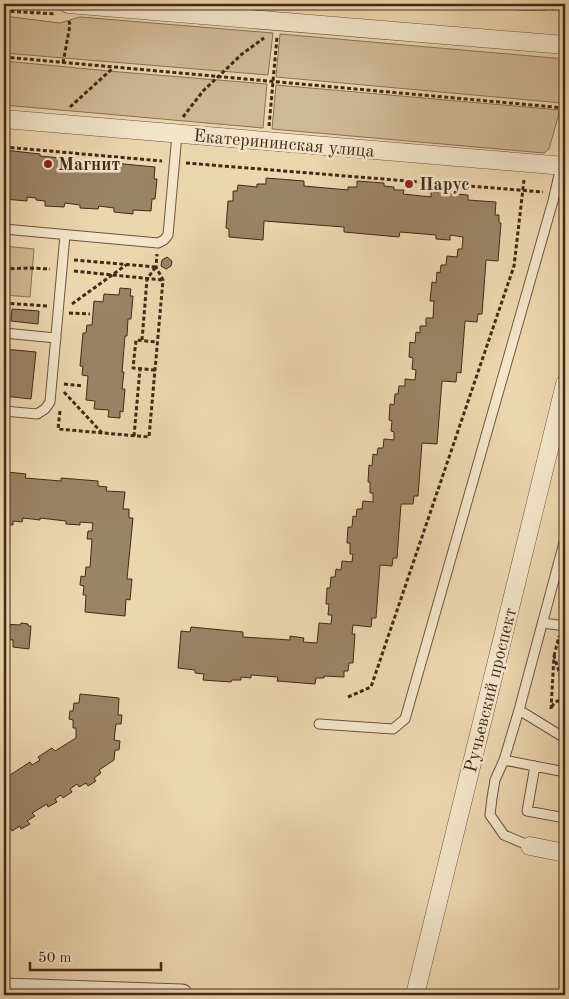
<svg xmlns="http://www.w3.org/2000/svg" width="569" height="999" font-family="'Old Standard TT',serif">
<rect width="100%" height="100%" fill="#ecd6ae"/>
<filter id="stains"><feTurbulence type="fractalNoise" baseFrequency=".004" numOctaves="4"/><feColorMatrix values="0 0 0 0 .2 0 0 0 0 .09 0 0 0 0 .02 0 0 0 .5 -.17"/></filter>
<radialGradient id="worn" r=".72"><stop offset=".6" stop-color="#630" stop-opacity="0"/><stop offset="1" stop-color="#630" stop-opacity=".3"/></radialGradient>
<!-- green -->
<path fill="#cfb994" stroke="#897156" d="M4,16l56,7 20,-6 193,16 -5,42 -264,-22z
M280,34l285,25v31l-3,13 -286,-26z
M4,61l116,11 147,12 -4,44 -259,-23z
M276,85l284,25 -11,39 -5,4 -272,-24z
M4,246l30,3 -4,48 -26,-2z"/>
<!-- building -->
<path fill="#9b8366" stroke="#432918" d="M339,4h14l-1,3 -13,-1z
M4,150l36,4v2l115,11 -1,12h3l-2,20h-3l-1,12 -18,-1v4l-19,-2v-4l-15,-2 -1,3 -18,-1v-3l-15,-2 -1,4 -19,-1v-5l-9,-1v-2l-9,-1v4l-23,-2z
M266,178l38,3v5l44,4v-3h9v-6l27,2v3l10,1v3h10l-1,4 28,3v-5l37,3v5l28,2 -1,13h4v8h2l-3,38 -12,-1 -4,54h-4l-1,8 -12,-1 -4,52 -4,-1 -1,10 -14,-1 -5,63 -15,-1 -4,53h-4l-1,8h-12l-4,54h-4l-1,8 -12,-1 -4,53h-4l-1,9 -18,-2 -1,9h3l-2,29h-4l-1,8h-4v6l-20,-1v2h-8l-1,6 -38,-3 1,-4 -27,-2v3l-10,-1v3h-9l-1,2 -28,-2 1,-6 -9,-1v-3l-17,-2 3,-37 9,1 1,-5 52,5v5l47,3v-4l14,2 -1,4 14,1 2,-20 12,1 1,-9h-4l1,-11h-3l1,-16h3l1,-11h4l1,-8 5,1 1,-9 10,1 1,-8h-3v-11h-3l1,-16h4l1,-11 3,1 1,-8h5l1,-8 10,1v-9h-3v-11h-2l1,-17 3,1 1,-12 4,1 1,-7h5l1,-9 10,1v-8l-3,-1 1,-10 -3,-1 1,-16 4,1 1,-11h3l1,-8h6v-7l10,1 1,-10 -4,-1 1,-11 -4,-1 1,-15 5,1 1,-11 4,1v-7h6v-8h7l1,-17h-4l2,-19 4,1 1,-11 3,1 1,-8h5l1,-9 10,1 1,-8h4l1,-12 -13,-2v5l-14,-1v-4l-36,-3 -1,5 -55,-5v-5l-80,-6 -1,19 -34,-3v-8l-3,-1 2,-27h5v-10h4l1,-6 19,2v-3h9z
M167,257l5,4 -1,5 -5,3 -5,-3 1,-6z
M120,288l11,1 -1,7h3l-2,23h-3l-1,17h-2l-3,36h2l-2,17h3l-2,23 -3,-1v7l-12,-1 1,-7 -15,-1 1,-8 -9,-1 2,-24 -6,-1 1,-9h-3l3,-33h3l1,-8h5l2,-24 9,1 1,-8 15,1z
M12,309l27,2 -1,13 -27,-3z
M4,349l32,3 -5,47 -27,-3z
M7,472l19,2 -1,4 36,3v-3l37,3v5l9,1 -1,4 19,1 -2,17h6v9h4l-6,61h5l-2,21 -4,-1 -1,17 -40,-4 1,-17h-3l1,-9 -4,-1 1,-9 4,1 1,-10h4l2,-28h-5l1,-8h4l1,-8 -13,-1v3l-14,-1v-3l-26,-3v2l-17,-2 -1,4 -9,-1v4l-9,-1v-48h3z
M21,623l7,1v2h3l-2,23 -16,-2v-7l-9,-1v-15l16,1z
M80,694l39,4 -1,17h4l-1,9h-5l-2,16 6,1 -1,9h-4l-1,10 -15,10 2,3 -7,5 2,3 -8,5 -2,-3 -7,4 -2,-3 -7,5 2,3 -9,6 -2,-3 -6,4 2,3 -9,5 -1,-3 -15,9 3,3 -8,5 3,3 -9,5 -1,-3 -8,5 -2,-3 -6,4v-53l26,-17 2,3 8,-5 -2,-3 14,-9 3,3 21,-13v-10h-3v-8l-4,-1 1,-8h3l1,-8h5z"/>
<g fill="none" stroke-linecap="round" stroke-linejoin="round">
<defs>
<path id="service" d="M508,4l14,1h22l2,-1
M4,229l154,14 6,-3 4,-5 9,-101
M4,333l52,5
M4,411l33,3 8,-5 5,-7 15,-167
M543,623l22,3
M519,710l44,27h2
M319,724l74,5 12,-10 148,-518 8,-35
M504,760l61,12
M535,766l-8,45 38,7
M530,846l-26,-11 -14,-20 2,-17 3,-18 9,-20 15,-50 46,-171"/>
<path id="minor" d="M68,4l497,41
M4,119l561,47
M530,846l35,7
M415,995l150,-611"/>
<path id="tertiary" d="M4,989l178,6"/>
</defs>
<!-- service casing -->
<use href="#service" stroke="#6d543e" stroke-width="11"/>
<!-- minor casing -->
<use href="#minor" stroke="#6d543e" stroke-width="19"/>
<!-- tertiary casing -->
<use href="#tertiary" stroke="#6d543e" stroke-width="23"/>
<!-- path -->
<path stroke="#432918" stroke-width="3" stroke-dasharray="4 2.5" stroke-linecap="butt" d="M559,6l6,6
M4,11l52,3
M4,57l561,51
M63,63l7,-38 -1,-4
M70,107l43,-39
M183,117l20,-26 39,-37 22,-16
M269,126l8,-89
M4,147l158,14
M186,163l357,29
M74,260l82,7
M4,269l26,-1 20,1
M74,271l88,9
M4,303l43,3
M72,304l54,-39
M69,313l21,1
M142,340l5,-61 8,-11
M155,370l-22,-2 3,-28 21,2
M64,384l19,2
M64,392l38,41
M60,411l-2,18 91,8 14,-157 -7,-13 1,-13
M134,436l6,-67
M557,643l8,-2
M554,656l5,-20
M348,697l23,-10 143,-421 10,-86
M552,707c2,-6 7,-7 13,-7
M551,709l3,-53 11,34"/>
<!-- service -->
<use href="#service" stroke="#f3e4ca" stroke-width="9"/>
<!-- minor -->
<use href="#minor" stroke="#f3e4ca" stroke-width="18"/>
<!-- tertiary -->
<use href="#tertiary" stroke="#f3e4ca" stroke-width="21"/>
</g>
<!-- markers -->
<g fill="#8f2418" stroke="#f3e4ca" stroke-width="2">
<circle cx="48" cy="164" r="5"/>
<circle cx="409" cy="184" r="5"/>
</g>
<g text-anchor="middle" stroke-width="5" stroke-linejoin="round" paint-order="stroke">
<!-- street labels -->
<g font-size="18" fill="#432918" stroke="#f3e4ca">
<text transform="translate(284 143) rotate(5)" y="6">Екатерининская улица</text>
<text transform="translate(490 690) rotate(-76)" y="6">Ручьевский проспект</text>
</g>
<!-- poi labels -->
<g font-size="18" font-weight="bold" fill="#432918" stroke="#f3e4ca" text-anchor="start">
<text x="58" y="170">Магнит</text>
<text x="419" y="190">Парус</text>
</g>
</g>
<!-- margin -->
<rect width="569" height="999" fill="none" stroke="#ecd6ae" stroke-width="20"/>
<rect x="5" y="5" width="559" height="989" fill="none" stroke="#432918" stroke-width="2.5"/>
<rect x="10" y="10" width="549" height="979" fill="none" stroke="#432918"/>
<!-- scale -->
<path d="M30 962v8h131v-8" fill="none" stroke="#432918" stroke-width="2.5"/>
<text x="38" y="962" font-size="15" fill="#432918" stroke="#f3e4ca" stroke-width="4" paint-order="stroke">50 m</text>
<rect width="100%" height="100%" filter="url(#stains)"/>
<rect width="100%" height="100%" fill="url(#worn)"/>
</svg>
